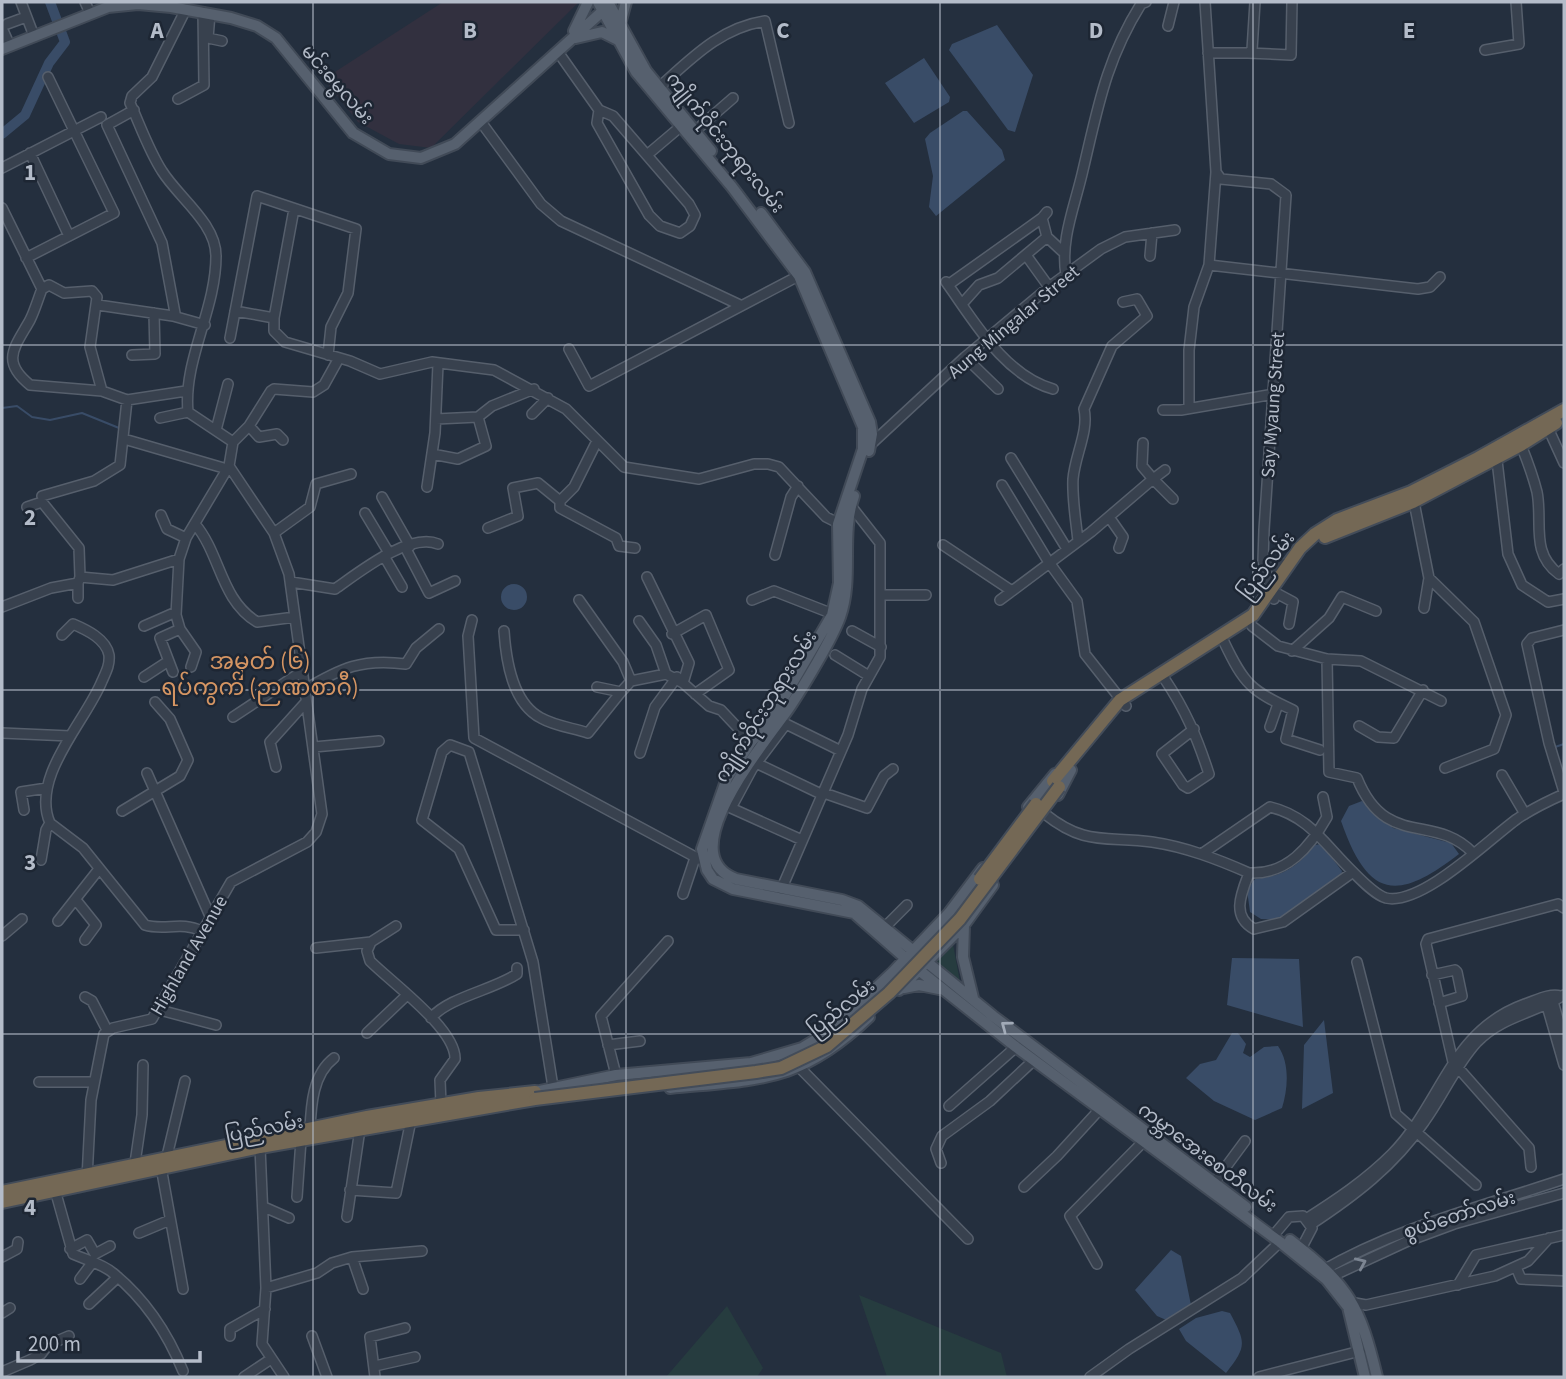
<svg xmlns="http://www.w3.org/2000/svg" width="1566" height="1379" font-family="'Source Sans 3','Noto Sans Myanmar',sans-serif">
<rect width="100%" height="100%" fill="#242f3e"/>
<!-- medical -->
<path fill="#32303f" d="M443,2h136l-148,146 -32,-4 -41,-22 -34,-43z"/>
<!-- green -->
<path fill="#263c3f" d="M952,939l8,43 -26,-22z
M859,1295l142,58 6,24h-120z
M727,1306l36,62 -6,9h-91z"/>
<!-- water -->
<path fill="#394c67" d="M997,25l36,50 -18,57 -7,-2 -59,-80 3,-6z
M924,58l26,39 -1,5 -35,21 -29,-40z
M963,111h4l35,39 3,10 -69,56 -7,-9 4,-31 -8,-37 5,-6z
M501 597a13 13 0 1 1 26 0a13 13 0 1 1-26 0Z
M1362,801l31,27 58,15 8,11c-62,48 -91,45 -118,-33l8,-15z
M1321,844l21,27 -1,5 -62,44 -18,-1 -11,-7 -3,-22 8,-11c29,-3 42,-12 60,-34z
M1232,958l67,1 4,68 -76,-22z
M1324,1020l9,73 -31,16 2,-64z
M1232,1033h6l8,11 -3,9 7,4 14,-10 14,-1c12,17 10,43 4,62l-27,12 -41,-19 -28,-23 14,-14 16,-4z
M1171,1250l10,6 11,54 -21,12 -14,-6 -22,-26z
M1222,1311l8,2c16,30 17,33 -4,60l-40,-32 -7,-12 17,-11z"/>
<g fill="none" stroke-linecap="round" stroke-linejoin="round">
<!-- stream -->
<path stroke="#394c67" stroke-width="2" d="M2,408l15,-2 15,11 18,3 32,-7 37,15
M1555,747l9,-3"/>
<!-- river -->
<path stroke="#394c67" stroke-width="10" d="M2,134l23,-19 24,-52 16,-21 -15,-40"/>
<defs>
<path id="minor" d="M21,2l13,34
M85,2l5,11
M1205,2l11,170 5,7 50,5 15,11 -22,335 -1,31 11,38
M186,9l-34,68 -20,19 -2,7c10,22 19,48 32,68 16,26 54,52 54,85 0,54 -33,104 -28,156l45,30
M210,14l-2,24 14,3
M7,24l19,-7
M1168,26l6,-24
M2,28l8,18
M1485,50l34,-6 -3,-42
M558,52l41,58 14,6 76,88 6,11 -5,11 -10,7 -20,-7 -11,-11 -52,-92 2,-13
M1208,53h40l4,-3 3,-48
M1248,53l43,2 1,-53
M656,90c34,-30 63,-62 109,-69l24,102
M178,99l26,-14 -1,-73
M481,122l60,82 20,17 179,84
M695,131l38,-33
M30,153l39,83
M647,155l39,-33
M2,168l99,-51
M2,208l40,81c-4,10 -7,21 -12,31 -15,27 -30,41 0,65l72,6 25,9 59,-9
M1047,212l-5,6 5,19 15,14
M1026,255l23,32
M1150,256l2,-23
M26,258l88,-45 -66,-136
M1209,265l209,24 12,-2 10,-10
M1066,275c-6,-36 9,-69 17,-105 15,-63 23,-110 58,-166l5,-2
M946,282c28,39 58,93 107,107
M948,285l94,-67
M42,289l7,-4 15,8 28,-2 5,6 -7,50 12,44
M962,304l17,-19 19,-7 49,-41
M98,305l75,11 2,-3 -13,-70 -55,-118 27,-15
M235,311l39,7v13l11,11 65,19 30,13 52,-12 62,8 72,39 58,58 75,12 55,-15h14l11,3 47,50 16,8
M173,316l32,9
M274,318l20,-109
M230,338l27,-142 99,33 -8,64 -17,34 -3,28
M569,349l20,37 215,-113
M132,355l23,-1 -1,-41
M965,357l33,32
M1189,408v-58l5,-43 15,-42 7,-93
M1163,410h18l93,-16
M532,414l16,-16
M160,418l28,-6
M436,419l42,-2 14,-11 42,-17
M249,426l10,11 18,-3 6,6
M1548,428l16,35
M216,430l12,-46
M124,439l103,30
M597,441l-23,46 -14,14v7l56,30 3,8 16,2
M1521,445c6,15 12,31 16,47 6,30 -7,61 22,82l5,-5
M868,447l97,-90 84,-70 52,-38 24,-12 50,-7
M1496,452l12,102 14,31 26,17 16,-3
M432,454l26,5 28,-13 -8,-29
M1011,458l56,91
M1165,470l-12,9 20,20
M1002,485l46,76 29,40 8,53 41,52
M427,487l8,-54 3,-69
M42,496l52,-15 26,-16 7,-65
M382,497l28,49
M1413,497l16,81 45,44 32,93 -12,34 -49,19
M27,507l15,-5 37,46 1,29
M365,513l24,40
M161,515l6,14 19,9
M1109,517l14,20 -4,11
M195,524c26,31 25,75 62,98l38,-5
M488,528l30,-12 -5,-28 25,-5 22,18
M274,533l36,-26 6,-23 35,-10
M1078,541c-2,-20 -6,-42 -5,-62 2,-24 16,-48 11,-70l28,-63 35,-30 -10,-17 -14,3
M943,545l69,46
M405,547l24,46 26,-12
M775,555l16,-58 7,-11
M384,556l18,31
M1263,561l10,6 17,-5
M647,577l42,86 -6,20 26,23 12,4 33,35
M291,582l44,7c23,-16 74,-57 103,-45
M78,583l2,-6 33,3 66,-21
M1278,594l15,8 -4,22
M881,595h45
M579,600l44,62 8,19 35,-7 17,9
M752,600l22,-9 64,25
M1000,600l91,-68 62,-53 -11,-13 1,-23
M2,607l49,-19 27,-5v15
M1424,608l5,-30
M472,620l-4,16 6,102 225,121
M639,621l17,24 10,29
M144,626l32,-14
M1252,626l26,20 49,13 34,2 80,40
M1564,630l-32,8 -5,6 22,99 15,49
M504,631c2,29 8,72 37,87 14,8 32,10 47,15l33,-41
M852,631l29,16
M672,634l34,-19 23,55 -34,24
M62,635l11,-11c14,6 33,15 36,31 1,10 -3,17 -7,26 -16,40 -72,96 -52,142l33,25 62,77c19,6 37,-4 56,6
M1224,642c20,42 27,49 69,68l-7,29 34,11
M1292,651l37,-33 13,-21 34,14
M835,655l34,21
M1327,659l2,113 28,6c29,72 77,34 116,75
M191,667l5,-15 -16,-23 -4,-14 3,-56 7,-21 43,-72 4,-24 16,-16 22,-35 3,-2 39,3 11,-7 15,-27
M173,672l-13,-34 20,-9
M144,677l23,-15
M1164,678c22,33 33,59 45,96l-21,14 -5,-3 -21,-31 32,-25
M597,687l24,5 10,-11
M304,690c37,-22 58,-32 102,-26l10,-16 23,-19
M233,717l68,-45
M1359,726l19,11 16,1 29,-48
M1270,727l8,-23
M2,733l68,3
M314,747l65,-6
M640,753l15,-46 22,-30
M756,763l67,32
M276,767l-6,-25 36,-40
M147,773l63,143
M1502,775l23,39
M824,793l43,15 17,-32 9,-7
M24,810l-3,-18 26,-4
M122,811l58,-35 8,-16 -18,-41 -15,-17
M1045,814c40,32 60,22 107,28 34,5 65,17 97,31 38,2 61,-26 78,-56l-4,-20
M802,840l-71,-32 21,-39 34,-45 55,27
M1203,853l67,-46c39,9 55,38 82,64 8,8 23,24 34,27 36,8 103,-59 131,-79 15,-10 31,-18 47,-25
M41,860l5,-30 4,-7
M1249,873c-8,21 -18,43 5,56l29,-7 70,-50
M781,890l67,-155 14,-46 18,-32v-114l-29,-37
M683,894l11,-33
M76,900l20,25 -11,15
M58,921l41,-52
M396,926l-25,16 -4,9 3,10c22,22 86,68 85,98l-15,21 1,24
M884,928l23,-23
M524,930h-28l-37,-81 -37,-29 20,-68 8,-7 19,7 64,210 20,125
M2,936l20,-17
M316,948l55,-6
M1357,962l39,152 80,71
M1432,975l23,-5 2,2 5,24 -23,7
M85,997l7,4 15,29
M1552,998l12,42
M1545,999l19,66
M160,1010l56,15
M431,1018c18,-21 62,-28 86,-44v-6
M367,1033l39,-37
M608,1045l32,-4
M800,1068l168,171
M616,1075l-15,-59 67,-75
M39,1082h55
M949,1106l67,-59
M310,1130c1,-26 3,-56 24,-72
M260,1147l6,141 -4,56 22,33
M167,1156l18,-75
M135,1163l7,-48 1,-50
M941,1163l-5,-14 6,-13 48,-35 44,-41
M161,1167l22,122
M1531,1167l-2,-19 -76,-86 -27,-118 2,-5 130,-35 6,4
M87,1178l4,-78 13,-66 9,-6 39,-9 79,-137 76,-40 9,-10 6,-18 -33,-240 -15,-41 -45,-67
M1214,1183l31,-42
M1024,1187l33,-31 43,-47
M55,1190l18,64c13,6 30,10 40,19 32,26 55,61 70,98
M350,1190l46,3 15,-73
M297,1197l4,-57
M264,1207l25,11
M347,1217l13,-88
M1306,1219c30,-19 60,-39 86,-65 50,-51 58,-123 133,-150 12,-4 24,-11 36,-8
M1310,1225c44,-29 84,-59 114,-103 19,-26 31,-56 53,-80 25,-26 59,-29 87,-47
M139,1233l31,-13
M1273,1236l16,-19 14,-1 9,12 -11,21
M70,1249l17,-9 8,14 15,-8
M2,1257l15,-8 1,-7
M352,1257l11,32
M1097,1264l-27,-48 74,-75
M1516,1267l5,12 43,2
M1320,1272c77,-45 161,-65 244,-93
M80,1279l12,-16
M1326,1279l82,-38 46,-17 110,-31
M1458,1285l18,-30 88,-20
M266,1288l51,-15 15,-10 20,-6 70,-6
M1355,1303l11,2 129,-29 33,-15 21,-23
M89,1304l29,-27
M2,1313l8,-5
M230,1336v-7l35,-20
M312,1336l15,41
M375,1366l40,-9
M2,1372l28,-12 11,-6 7,-9 21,-9
M244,1377l27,-18
M375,1377l-5,-40 35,-9
M1090,1377l39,-28 113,-71 38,-36
M1259,1377l101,-26"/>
<path id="major" d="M598,2l38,70 96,115 67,89 64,151v22l-25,75 1,59 -7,32 -59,101 -22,26 -24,36 -25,71 5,21 6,9 20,10 121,24 66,58 96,76 264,195 46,37 22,28 17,70
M608,2l38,69 65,80
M620,24l6,-22
M574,31l14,-29
M576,38l26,-6 14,7
M2,49l106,-42 30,-3 33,3 60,11 26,8 19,12 77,95 36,21 32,4 34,-14 151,-136
M761,213l44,59 65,150 2,12 -3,17
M854,496c-14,40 0,81 -14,121 -8,22 -35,67 -49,88 -20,31 -124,149 -55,174l106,21 16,6 135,110 253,191
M1058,795l13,-25
M1028,807l27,-33
M964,925l-1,32 10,41
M904,988l15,-3 20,4
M899,990l65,-65 29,-40
M670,1088c90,-9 130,-5 199,-71
M530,1093l86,-18 135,-12 51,-15 28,-17 63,-59 56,-59 34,-45
M1290,1240c59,45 70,66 87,137"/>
<path id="highway" d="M1325,537l88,-35 108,-57 35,-22
M1053,781l67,-81 133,-85 47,-67 15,-14 22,-14 74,-28 67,-34 86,-48
M2,1192l365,-75 112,-19 56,-6
M2,1202l258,-55 275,-48"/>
</defs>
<!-- minor casing -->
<use href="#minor" stroke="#565f6c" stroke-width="12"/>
<!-- major casing -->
<use href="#major" stroke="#414a57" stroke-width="14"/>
<!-- highway casing -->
<use href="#highway" stroke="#434c59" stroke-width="16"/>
<!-- minor -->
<use href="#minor" stroke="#38414e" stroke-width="9"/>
<!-- major -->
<use href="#major" stroke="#56606e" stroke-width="10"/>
<!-- highway -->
<use href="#highway" stroke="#746855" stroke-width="12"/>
<defs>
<path id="highway-bridge" d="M980,879l56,-75
M535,1099l221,-27 25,-4 46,-22 62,-53 71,-74 99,-132"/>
</defs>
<!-- highway-bridge casing -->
<use href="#highway-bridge" stroke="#434c59" stroke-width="16" stroke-linecap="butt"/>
<!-- highway-bridge -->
<use href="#highway-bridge" stroke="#746855" stroke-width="12"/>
</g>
<!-- one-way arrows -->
<defs><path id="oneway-chevron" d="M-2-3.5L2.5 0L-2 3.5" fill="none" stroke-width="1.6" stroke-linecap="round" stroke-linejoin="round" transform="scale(1.75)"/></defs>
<use stroke="#a1aab7" href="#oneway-chevron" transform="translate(1006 1026) rotate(-143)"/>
<use stroke="#7c8592" href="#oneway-chevron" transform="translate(1361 1263) rotate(-24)"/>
<!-- grid -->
<path fill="none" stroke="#b4bcc9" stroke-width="2" stroke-opacity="0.55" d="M313,2v1375M626,2v1375M940,2v1375M1253,2v1375M2,345h1562M2,690h1562M2,1034h1562"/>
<g text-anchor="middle" stroke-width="5" stroke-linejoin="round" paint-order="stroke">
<!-- street labels -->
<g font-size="19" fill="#b4bcc9" stroke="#1d2633">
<text transform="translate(338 84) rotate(49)" y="7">မင်းဓမ္မလမ်း</text>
<text transform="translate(726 142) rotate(51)" y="7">ကျိုက်ဝိုင်းဘုရားလမ်း</text>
<text transform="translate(1013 321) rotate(-40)" y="7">Aung Mingalar Street</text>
<text transform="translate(1272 405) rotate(-86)" y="7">Say Myaung Street</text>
<text transform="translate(1266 565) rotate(-53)" y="7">ပြည်လမ်း</text>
<text transform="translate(765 706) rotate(-58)" y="7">ကျိုက်ဝိုင်းဘုရားလမ်း</text>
<text transform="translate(188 955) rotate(-60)" y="7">Highland Avenue</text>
<text transform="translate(841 1007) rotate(-39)" y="7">ပြည်လမ်း</text>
<text transform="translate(264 1128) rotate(-11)" y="7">ပြည်လမ်း</text>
<text transform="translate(1208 1157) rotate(37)" y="7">ကမ္ဘာအေးစေတီလမ်း</text>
<text transform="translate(1459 1214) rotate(-18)" y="7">စွယ်တော်လမ်း</text>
</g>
<!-- quarter labels -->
<g font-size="23" fill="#d59563" stroke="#1d2633">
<text x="260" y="669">အမှတ် (၆)<tspan x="260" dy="26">ရပ်ကွက် (ဉာဏစာဂီ)</tspan></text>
</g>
</g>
<g font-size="23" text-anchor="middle" font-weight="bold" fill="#b4bcc9" stroke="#1d2633" stroke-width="5" stroke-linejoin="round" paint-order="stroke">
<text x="157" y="38">A</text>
<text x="470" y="38">B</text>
<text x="783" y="38">C</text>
<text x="1096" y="38">D</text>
<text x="1409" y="38">E</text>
<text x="30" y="180">1</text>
<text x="30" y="525">2</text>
<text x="30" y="870">3</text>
<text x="30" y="1215">4</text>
</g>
<!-- border -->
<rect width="1566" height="1379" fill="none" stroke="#b4bcc9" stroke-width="7"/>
<!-- scale -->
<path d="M18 1351v10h182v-10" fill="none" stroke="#b4bcc9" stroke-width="3.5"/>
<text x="28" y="1351" font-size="21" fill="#b4bcc9" stroke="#1d2633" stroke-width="5" paint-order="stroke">200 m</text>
</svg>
